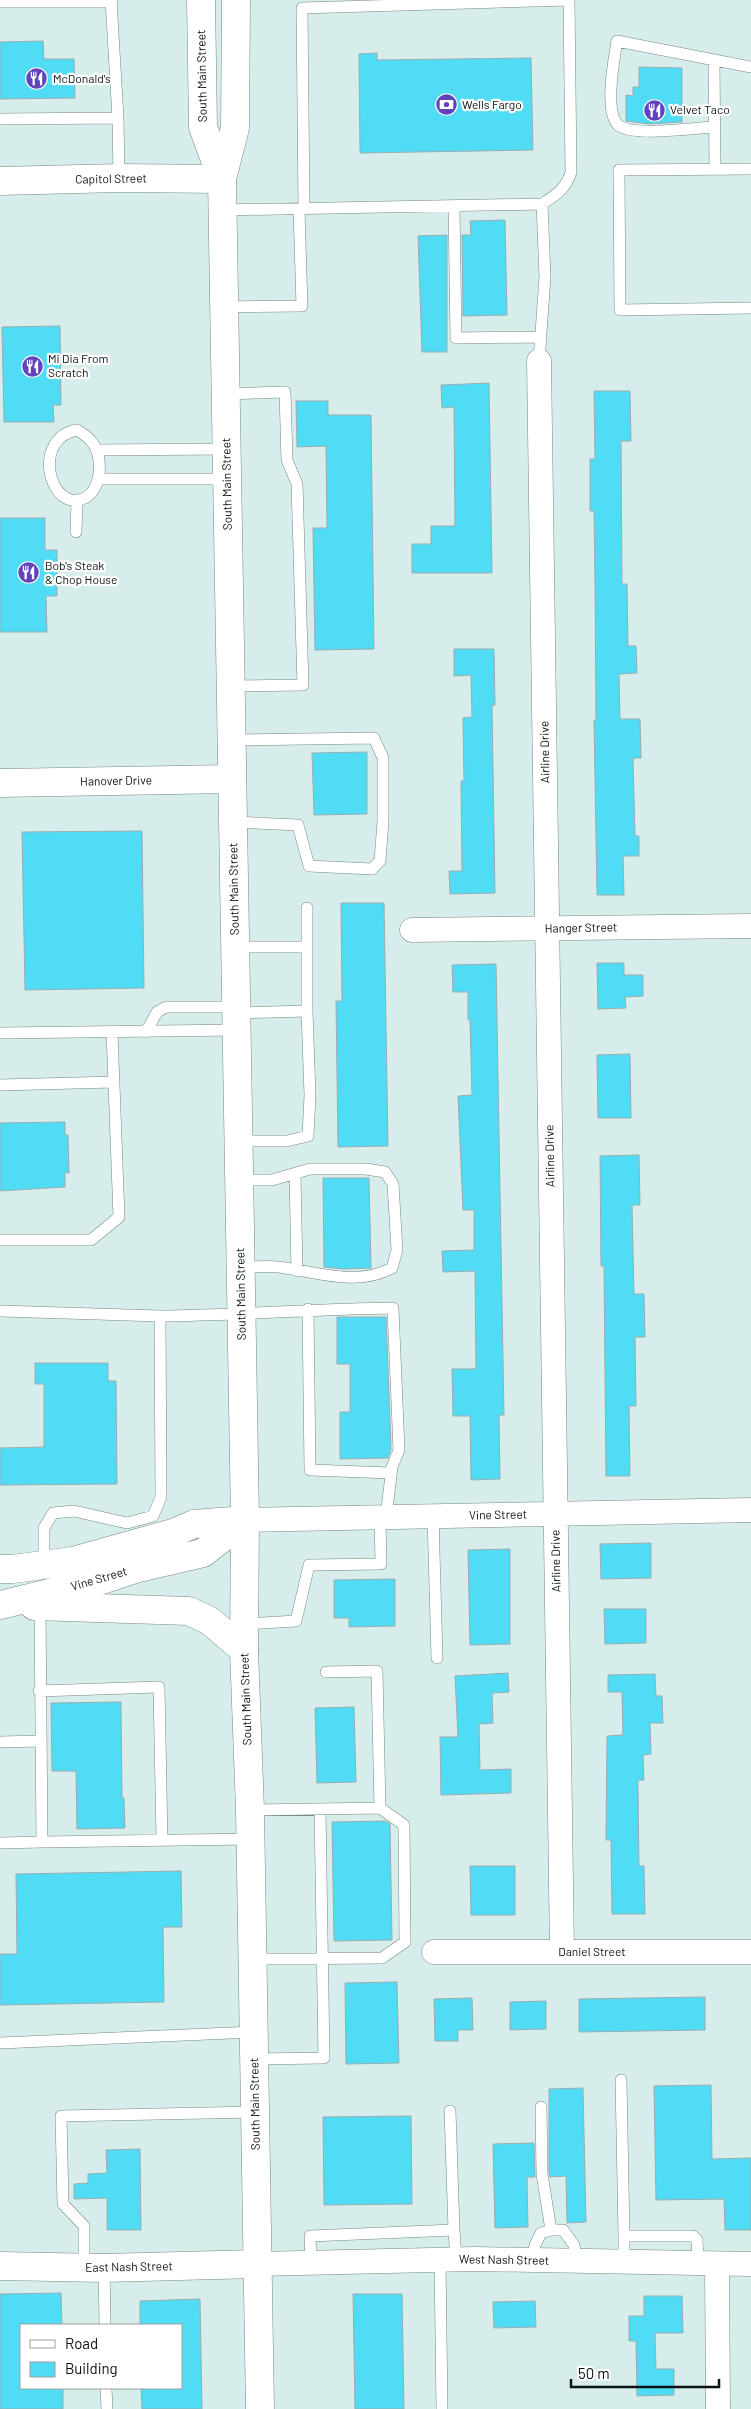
<svg xmlns="http://www.w3.org/2000/svg" width="751" height="2409" font-family="Barlow,sans-serif">
<rect width="100%" height="100%" fill="#d7edeb"/>
<!-- building -->
<path fill="#50dcf4" stroke="#99adb1" d="M43,41l1,18h30l1,39 -75,1v-57z
M377,53v7l154,-2 2,92 -173,3 -1,-99z
M639,67l43,1v54l-33,2 -23,-3v-26l7,1v-9h6z
M505,220l2,95 -44,1 -1,-81h9l-1,-14z
M447,235v117h-25l-4,-116z
M60,326l1,79h-8l1,17h-50l-2,-95z
M489,383l3,190h-80v-29h19v-18h24l-1,-119 -12,1 -1,-23z
M594,391h36l1,50h-10l1,143h5l1,62h8l1,27 -18,1 1,45h20l1,39h-8l2,78h4v20h-16l1,39h-27l-3,-175h2l-1,-138 -1,-71h-4v-52h5z
M296,401h32v14h43l3,234 -59,1 -2,-122h14l-1,-82 -29,1z
M0,518h45v32h12v46h-11l1,36h-47z
M454,649h40l1,56h-3l3,188 -45,1 -1,-23h13l-1,-90h3l-1,-63 9,-1 -1,-42 -17,1z
M367,752v62l-53,1 -2,-62z
M142,831l2,157 -119,2 -3,-158z
M341,903h43l4,243 -50,1 -2,-146h6z
M597,963h27v12h19v21l-18,1 1,11 -28,1z
M496,964l8,451h-5l1,64 -29,1 -1,-64h-17l-1,-47h24l-1,-98 -32,1 -1,-21 32,-1v-40h-11l-5,-114 14,-1 -2,-75h-2v-28h-15l-1,-27z
M630,1054l1,64h-33l-1,-63z
M65,1122v13h3l1,38 -4,-1v15l-65,4v-68z
M639,1155l1,50h-8l2,89h10l1,43h-10l1,69h-7l1,70h-24l-2,-210h-3l-1,-110z
M323,1178h46l2,90 -27,1 -20,-2z
M337,1317h49l5,132 -3,9 -48,1v-47h10v-48h-13z
M35,1363h73v18h8l1,103 -117,1v-37l44,-1v-63h-9z
M651,1543v35l-50,1 -1,-35z
M510,1549v95l-40,1 -2,-95z
M395,1579v47l-46,1v-9h-15v-38z
M604,1609h42v34l-41,1z
M508,1673l1,19 -17,1 1,30 -14,1 1,46 31,-1v24l-70,2 -1,-58h18l-3,-61z
M655,1674l1,22h6l1,27h-13l1,31 -8,1 1,25h-6v8l1,78h5l1,48h-33l-1,-74h-5l1,-104 16,-1 -1,-43h-14v-17z
M121,1702l1,96h2l1,30 -48,1 -1,-58h-24l-1,-68z
M354,1707l2,75 -39,1 -2,-75z
M385,1821l5,3 2,116 -58,1 -2,-119z
M470,1866h45v49h-44z
M181,1871l1,56h-19l1,75 -164,3v-51h17l-1,-80z
M397,1982l2,81 -53,1 -1,-81z
M705,1997v33l-126,2v-33z
M472,1998l1,32h-15v11h-23l-1,-42z
M546,2001v28l-36,1v-28z
M711,2085l1,74 39,-1v72h-26l-1,-31 -68,1 -2,-114z
M583,2088l3,134 -19,1 -1,-47 -16,1 -1,-4v-84z
M411,2116l1,88 -88,1 -1,-88z
M534,2143l1,34h-8l1,50 -33,1 -2,-84z
M140,2149l1,81h-34v-32l-33,1v-15l14,-1v-9l19,-1 -1,-23z
M61,2293l1,32h-41v63h42v21h-63v-115z
M353,2294h49l2,115h-49z
M644,2296h38l1,37h-28l1,36h18v26l-37,1 -1,-55h-7v-25h15z
M200,2299l2,110h-60l-1,-21h40v-63h-41v-24z
M535,2301l1,26 -42,1 -1,-26z"/>
<g fill="none" stroke-linecap="round" stroke-linejoin="round">
<defs>
<path id="service" d="M111,0l7,118 1,60
M0,2h112
M714,60l1,109
M0,119l118,-1
M714,127c-20,1 -82,10 -96,-2 -14,-14 -4,-66 -1,-84l134,26
M751,169l-132,1 1,140 131,-2
M454,206l2,132 85,-1
M304,209l-2,-201 267,-8
M222,210l320,-6c14,-9 24,-15 29,-32l-2,-172
M224,307l78,-1 -3,-97
M539,361l6,-84 -3,-73
M225,394l60,-2 2,68 10,24 6,201 -72,1
M77,430c7,4 13,8 17,15 10,16 7,52 -16,55 -30,5 -45,-62 -1,-70z
M96,450l130,-1
M98,479h129
M76,532l1,-31
M231,740l143,-2 9,20v63l-3,40 -8,8 -63,-3 -11,-41 -65,-3
M235,947h72
M236,1013l71,-2
M146,1032l11,-20 9,-5h70
M0,1033l237,-3
M0,1085l114,-3
M238,1141h49l21,-5 2,-41 -3,-84v-103
M295,1174l2,97
M239,1180h33l38,-11h56l19,3 8,12 4,66 -5,18c-35,19 -75,4 -113,-1 -12,-1 -26,0 -38,0
M0,1240h91l28,-23 -7,-185
M308,1309l2,161 81,3
M0,1311l160,5
M433,1516l4,142
M44,1565v-37l9,-15 21,-2 53,12 26,-7 8,-19 -1,-181c78,-1 156,-7 233,-8l6,142 -7,17 -6,50
M40,1606l2,236 209,-3
M244,1624l52,-3 13,-56 72,-1 -1,-47
M326,1672l51,-1 3,137
M39,1691l120,-4 3,153
M0,1742l40,-1
M250,1810l130,-2 24,17 1,117 -23,16 -129,1
M0,1843l42,-1
M0,2043l254,-11
M255,2059l69,-1 -4,-249
M621,2080l3,156h69l4,4 1,23
M541,2107l1,67 9,56
M450,2111l4,119
M440,2260l2,149
M533,2260l2,-15 6,-12 10,-3h12l11,15 2,16
M624,2262v-26
M311,2263l-1,-27 144,-6 2,29
M84,2267v-41l-21,-22 -2,-88 194,-4
M104,2268l1,57
M106,2388l1,21"/>
<path id="minor" d="M539,361l23,1591
M412,930l339,-4
M245,1520l506,-10
M434,1952h317
M258,2264l217,-5 276,5
M717,2264l1,145"/>
<path id="tertiary" d="M0,181l119,-3 103,1
M0,783l232,-4
M0,1569h13l60,-8 100,-28 21,-9 51,-4
M1,1605l101,-25 36,-12 65,-15 42,-33
M34,1606l155,5 21,10 34,29
M0,2266l104,2 154,-4"/>
<path id="secondary" d="M201,0l2,127 19,52
M236,0l-1,128 -13,51 23,1341 -1,130 6,160 10,599"/>
</defs>
<!-- service casing -->
<use href="#service" stroke="#748987" stroke-width="12"/>
<!-- minor casing -->
<use href="#minor" stroke="#748987" stroke-width="25"/>
<!-- tertiary casing -->
<use href="#tertiary" stroke="#748987" stroke-width="29"/>
<!-- secondary casing -->
<use href="#secondary" stroke="#748987" stroke-width="29"/>
<!-- service -->
<use href="#service" stroke="#fff" stroke-width="11"/>
<!-- minor -->
<use href="#minor" stroke="#fff" stroke-width="24"/>
<!-- tertiary -->
<use href="#tertiary" stroke="#fff" stroke-width="28"/>
<!-- secondary -->
<use href="#secondary" stroke="#fff" stroke-width="28"/>
</g>
<!-- icons -->
<defs>
<symbol id="restaurant-disc" viewBox="-11 -11 22 22"><circle r="9.5" fill="#6144bc" stroke="#fff"/><path d="M-5-6h1v4h1v-4h1v4h1v-4h1v5L-1.5 .5V6h-2V.5L-5-1ZM5-6V6H3V1.5H1.5Q1.5-4 5-6Z" fill="#fff"/></symbol>
<symbol id="bank-disc" viewBox="-11 -11 22 22"><circle r="9.5" fill="#6144bc" stroke="#fff"/><path d="M-6-4H6V4H-6ZM0-2.3a2.3 2.3 0 1 0 0 4.6a2.3 2.3 0 1 0 0-4.6Z" fill="#fff"/></symbol>
</defs>
<g fill-rule="evenodd">
<use href="#restaurant-disc" x="24" y="66" width="25" height="25"/>
<use href="#bank-disc" x="434" y="92" width="25" height="25"/>
<use href="#restaurant-disc" x="642" y="98" width="25" height="25"/>
<use href="#restaurant-disc" x="20" y="354" width="25" height="25"/>
<use href="#restaurant-disc" x="16" y="560" width="25" height="25"/>
</g>
<g text-anchor="middle" stroke-width="4.5" stroke-linejoin="round" paint-order="stroke">
<!-- street labels -->
<g font-size="12" fill="#0b1212" stroke="#fff">
<text transform="translate(202 76) rotate(-91)" y="4">South Main Street</text>
<text transform="translate(111 179) rotate(-1)" y="4">Capitol Street</text>
<text transform="translate(227 484) rotate(-91)" y="4">South Main Street</text>
<text transform="translate(545 752) rotate(-91)" y="4">Airline Drive</text>
<text transform="translate(116 781) rotate(-1)" y="4">Hanover Drive</text>
<text transform="translate(234 889) rotate(-91)" y="4">South Main Street</text>
<text transform="translate(581 928) rotate(-1)" y="4">Hanger Street</text>
<text transform="translate(550 1156) rotate(-91)" y="4">Airline Drive</text>
<text transform="translate(241 1294) rotate(-91)" y="4">South Main Street</text>
<text transform="translate(498 1515) rotate(-1)" y="4">Vine Street</text>
<text transform="translate(556 1561) rotate(-91)" y="4">Airline Drive</text>
<text transform="translate(99 1579) rotate(-16)" y="4">Vine Street</text>
<text transform="translate(246 1699) rotate(-92)" y="4">South Main Street</text>
<text x="592" y="1956">Daniel Street</text>
<text transform="translate(255 2104) rotate(-91)" y="4">South Main Street</text>
<text transform="translate(504 2260) rotate(1)" y="4">West Nash Street</text>
<text transform="translate(129 2267) rotate(-1)" y="4">East Nash Street</text>
</g>
<!-- poi labels -->
<g font-size="12" fill="#0b1212" stroke="#fff" text-anchor="start">
<text x="53" y="83">McDonald's</text>
<text x="462" y="109">Wells Fargo</text>
<text x="670" y="114">Velvet Taco</text>
<text x="48" y="363">Mi Dia From<tspan x="48" dy="14">Scratch</tspan></text>
<text x="45" y="570">Bob's Steak<tspan x="45" dy="14">&amp; Chop House</tspan></text>
</g>
</g>
<!-- legend -->
<rect x="20" y="2324" width="162" height="65" fill="#ffffff" stroke="#9da0a0"/>
<rect x="30" y="2340" width="25" height="8" fill="#ffffff" stroke="#9da0a0"/>
<text x="65" y="2349" font-size="15" fill="#0b1212">Road</text>
<rect x="30" y="2362" width="25" height="15" fill="#50dcf4" stroke="#9da0a0"/>
<text x="65" y="2374" font-size="15" fill="#0b1212">Building</text>
<!-- scale -->
<path d="M571 2379v8h148v-8" fill="none" stroke="#0b1212" stroke-width="2.5"/>
<text x="578" y="2379" font-size="15" fill="#0b1212" stroke="#ffffff" stroke-width="4" paint-order="stroke">50 m</text>
</svg>
